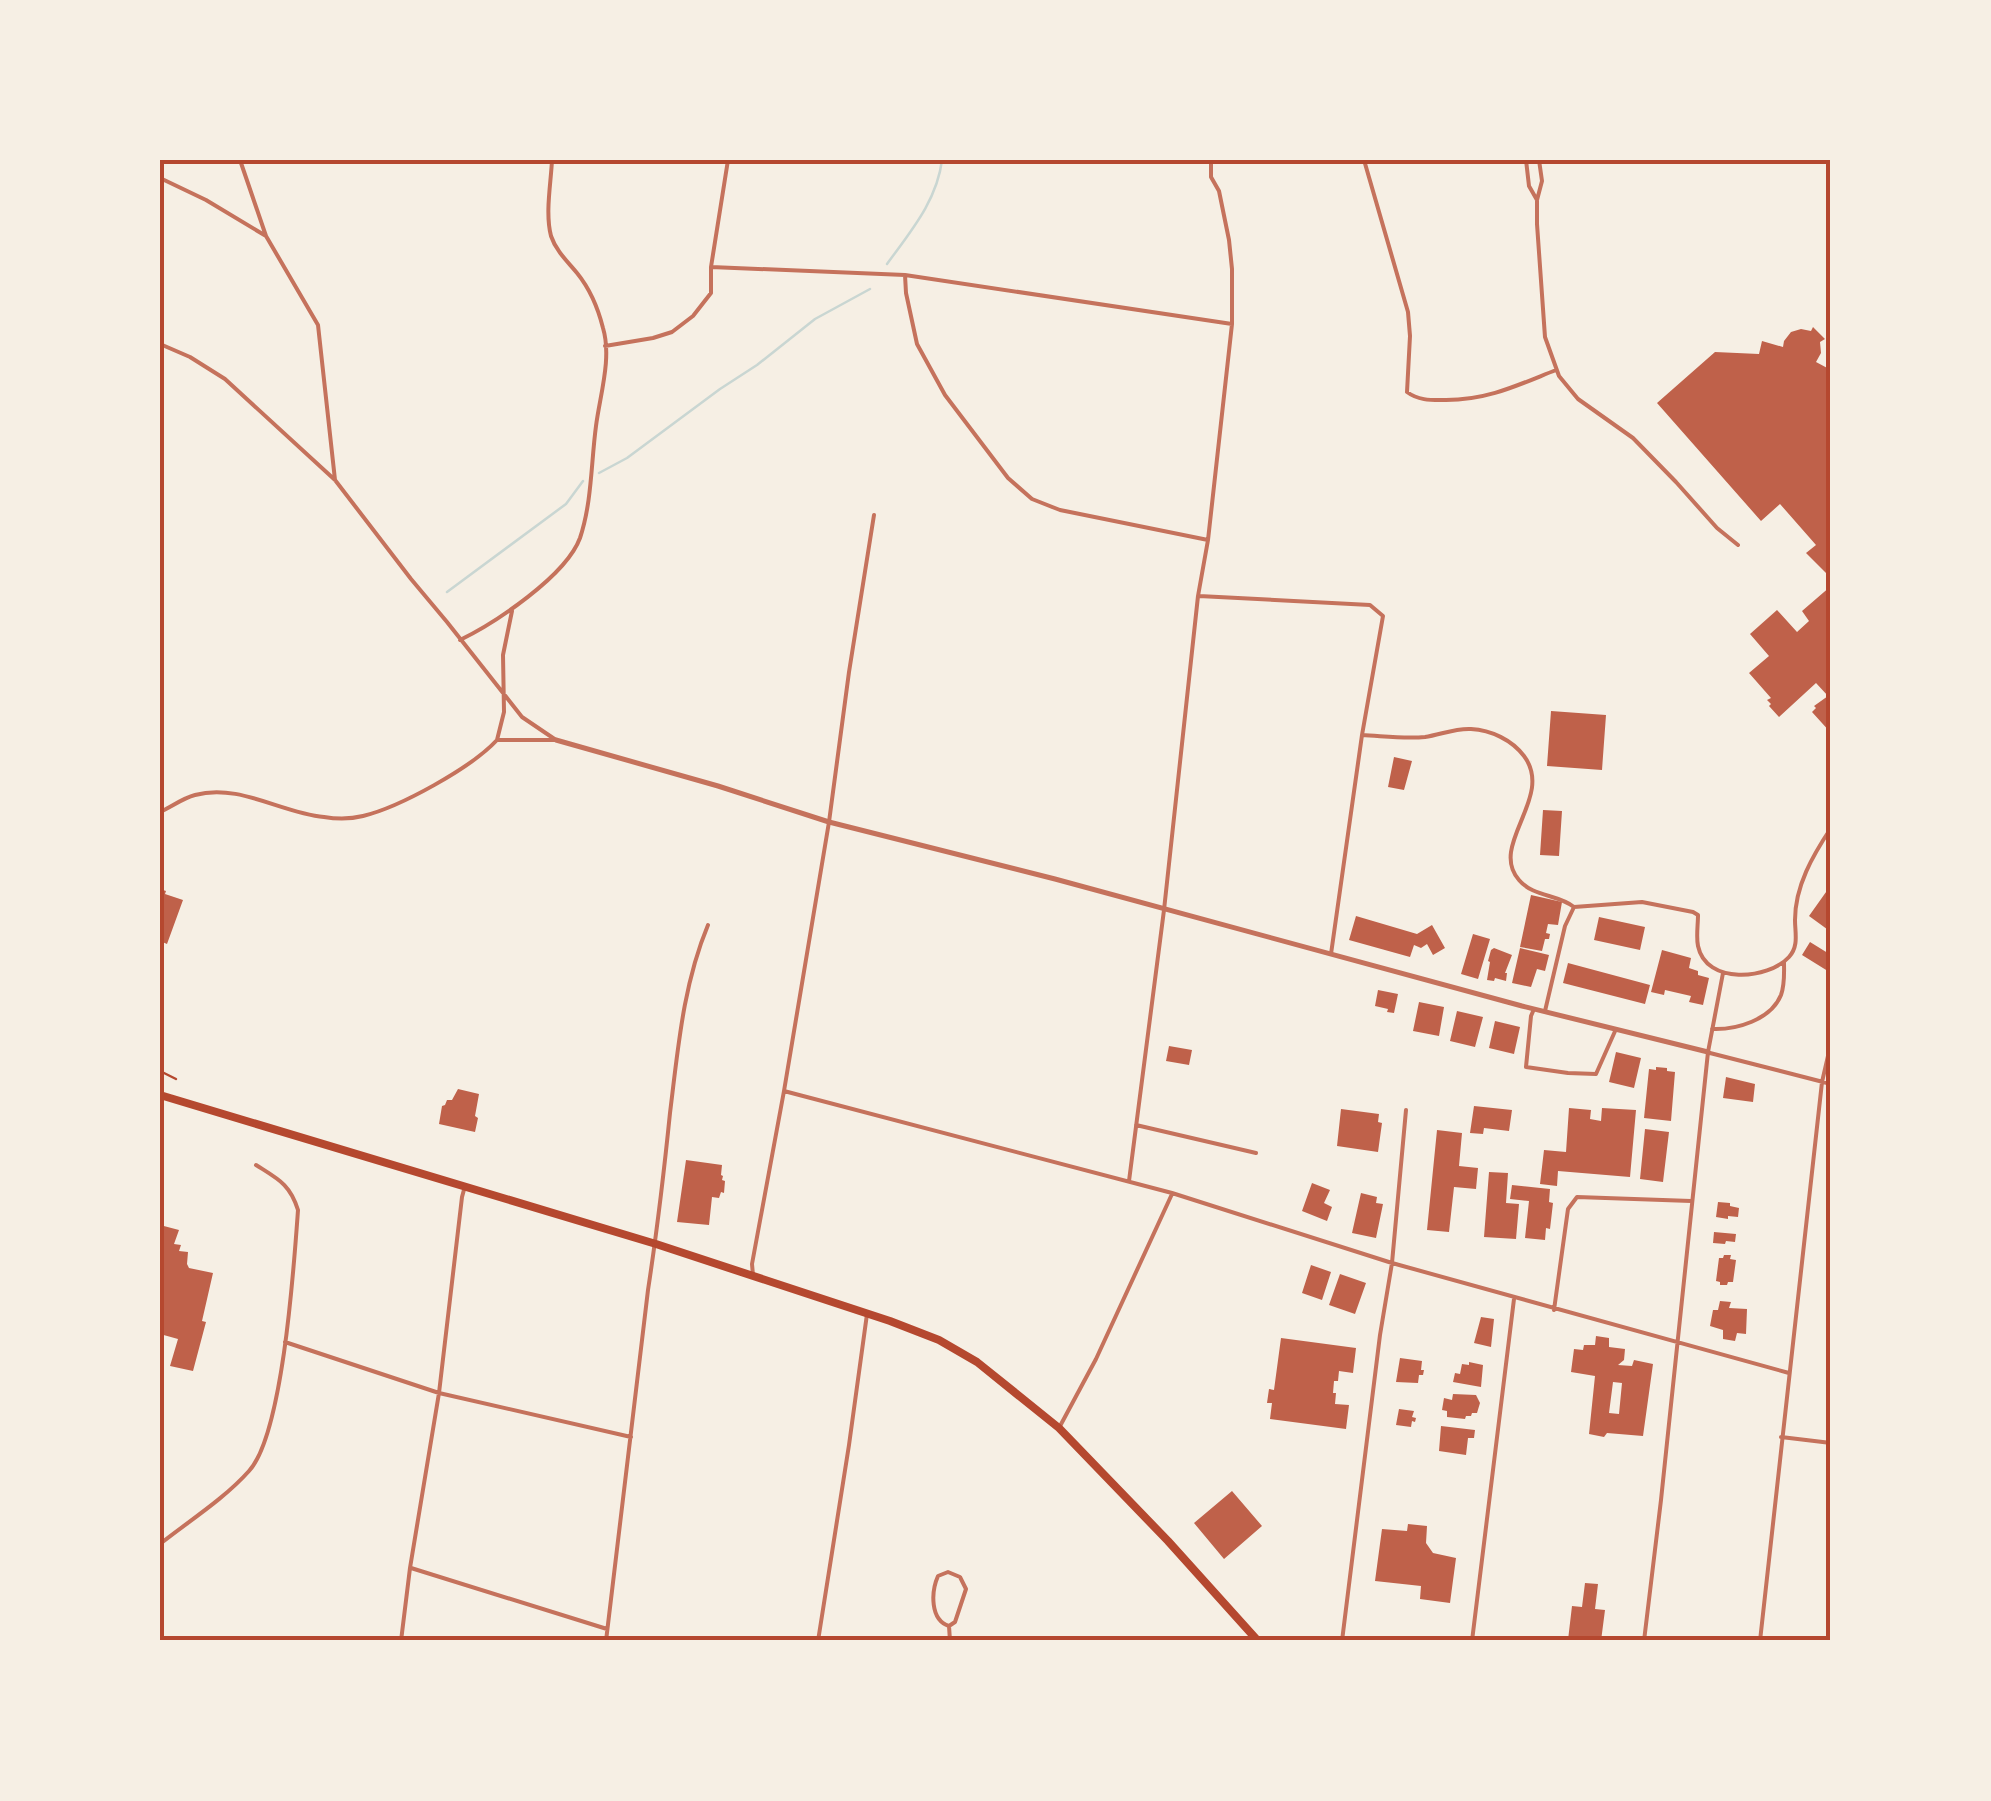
<svg xmlns="http://www.w3.org/2000/svg" width="1991" height="1801" font-family="Rubik,sans-serif">
<rect width="100%" height="100%" fill="#f6efe4"/>
<g fill="none" stroke-linecap="round" stroke-linejoin="round">
<!-- stream -->
<path stroke="#c9d6d2" stroke-width="2.5" d="M887,264c23,-32 50,-63 55,-104
M599,473l28,-15 93,-69 37,-24 58,-46 55,-30
M447,592l119,-88 17,-23"/>
</g>
<!-- building -->
<path fill="#bf614a" fill-rule="evenodd" d="M1813,327l12,12 -5,3 1,11 -5,9 15,8v208l-25,-25 10,-8 -36,-41 -19,17 -104,-118 58,-51 44,2 3,-13 21,6 1,-6 7,-9 10,-3 10,2z
M1831,586v147l-19,-21 4,-4 -2,-2 14,-10 -12,-13 -37,34 -10,-11 2,-2 -4,-4 4,-2 -22,-25 20,-17 -19,-22 27,-24 20,22 12,-11 -7,-10z
M1551,711l55,4 -4,55 -55,-4z
M1394,757l18,4 -8,29 -16,-3z
M1543,810l19,1 -3,45 -19,-1z
M1831,885v47l-22,-16z
M160,889l6,2 -1,3 18,6 -16,44 -7,-3z
M1531,895l31,7 -4,23 -10,-1 -2,9 4,1 -1,5h-4l-3,12 -22,-4z
M1356,916l61,18 15,-9 13,23 -12,7 -6,-11 -6,4 -7,-3 -4,12 -61,-17z
M1599,917l46,10 -5,23 -46,-10z
M1473,934l17,5 -12,40 -17,-5z
M1810,942l21,13v18l-29,-18z
M1494,948l18,7 -7,18h2l-1,8 -11,-3 -1,3 -7,-1 3,-18 -2,-1 3,-11z
M1520,948l29,7 -4,16 -8,-2 -6,18 -19,-4z
M1662,950l29,8 -2,10 9,3v4l11,3 -6,27 -14,-3 2,-6 -26,-6 -1,5 -13,-3z
M1568,963l82,22 -5,19 -82,-21z
M1378,990l20,4 -4,19 -7,-1 1,-3 -13,-3z
M1419,1002l25,5 -5,29 -26,-5z
M1457,1011l26,6 -8,30 -25,-6z
M1495,1021l25,6 -6,27 -25,-6z
M1169,1046l23,4 -3,15 -23,-4z
M1616,1052l25,6 -7,30 -25,-6z
M1656,1067l11,1v3l8,1 -4,49 -27,-3 5,-49 7,1z
M1726,1077l29,7 -2,18 -30,-4z
M458,1089l21,5 -4,22 3,2 -3,14 -36,-8 3,-18 3,-1 2,-5h5z
M1474,1106l38,4 -3,21 -25,-3 -1,6 -13,-1z
M1569,1108l22,2 -1,9 11,2 1,-13 34,2 -6,67 -72,-6 -1,15 -17,-2 4,-34 22,2z
M1341,1109l38,5 -1,8 4,1 -4,29 -41,-6z
M1645,1129l24,3 -6,50 -23,-3z
M1437,1130l25,3 -3,33 19,2 -2,21 -22,-2 -5,45 -22,-2z
M686,1160l36,5 -1,10 2,1 -1,4 3,1 -1,12 -3,-1 -2,6 -7,-1 -3,28 -32,-3z
M1489,1172l19,1 -2,30 13,1 -3,35 -32,-2z
M1312,1183l18,7 -6,13 8,4 -5,14 -25,-10z
M1512,1185l38,4 -1,13 4,1 -3,26 -4,-1 -1,12 -20,-2 4,-37 -19,-2z
M1361,1193l16,4 -1,6 7,1 -7,34 -24,-5z
M1718,1202l12,1v3l9,2 -1,9 -10,-1v3l-12,-2z
M160,1225l19,5 -5,14 7,1 -2,6 9,1 -1,12 2,4 24,5 -11,48 4,1 -13,49 -23,-5 8,-27 -18,-5z
M1714,1232l22,2 -1,8 -9,-1 -1,3 -12,-1z
M1724,1255h7l-1,4 6,1 -3,22h-5l-1,3h-7v-3l-4,-1 3,-23h4z
M1311,1265l20,7 -9,28 -20,-7z
M1340,1274l26,9 -11,31 -26,-9z
M1720,1301l11,1 -2,6 18,1 -1,25 -9,-1 -2,8 -12,-2v-9l-13,-4 3,-16h5z
M1481,1317l13,2 -3,28 -17,-4z
M1596,1336l13,2v9l16,2 -1,11 -6,5 14,1 2,-6 19,4 -10,72 -36,-3 -3,4 -15,-3 6,-58 -24,-4 3,-23 9,1 1,-5h11zM1613,1382l9,1 -3,31 -10,-1z
M1281,1338l75,10 -3,25 -14,-2 -1,10h-4l-1,12h3l-1,11 14,1 -3,24 -76,-10 2,-16h-5l2,-14 5,1z
M1400,1358l22,3 -1,9h3l-1,5h-4l-1,8 -22,-1z
M1469,1362l14,3 -2,22 -28,-5 2,-9 5,1 2,-10 7,1z
M1453,1394l23,1 4,8 -3,10h-5l-1,3h-5l-1,3 -18,-2v-6l-5,-1 2,-12 8,2z
M1399,1409l15,2 -2,6 4,1 -1,4 -3,-1 -1,6 -15,-2z
M1441,1426l34,4 -1,8h-6l-2,17 -27,-4z
M1232,1491l30,35 -38,33 -30,-36z
M1408,1524l19,2 -1,17 7,10 23,5 -6,45 -30,-4 1,-13 -46,-5 7,-52 25,2z
M1585,1583l13,1 -3,25 10,1 -4,31 -33,-1 4,-34 10,1z"/>
<g fill="none" stroke-linecap="round" stroke-linejoin="round">
<!-- path -->
<path stroke="#b5482f" stroke-width="2.5" d="M160,1022v26
M160,1071l16,8"/>
<!-- minor -->
<path stroke="#c5725c" stroke-width="4" d="M240,160l26,76
M1364,160l44,152 2,24 -3,56c12,9 25,8 39,8 42,0 72,-15 110,-30
M1526,160l3,26 8,14
M1539,160l3,21 -5,19v24l8,113 14,39 19,23 55,39 43,44 41,46 21,17
M160,178l46,22 60,36 52,89 17,155
M711,267l194,8 327,49
M905,275l1,18 11,51 28,51 63,83 24,21 28,11 148,30
M160,344l30,13 35,22 110,101 76,99 36,43 75,95 34,23
M605,346l48,-8 19,-6 21,-16 18,-23v-26l17,-107
M1199,596l171,9 13,11 -21,119 -31,219
M460,640c35,-17 106,-64 120,-102 12,-36 11,-75 16,-112 4,-31 16,-68 7,-98 -5,-20 -13,-39 -26,-55 -9,-11 -21,-22 -26,-37 -6,-23 0,-53 1,-76
M1362,735c21,1 42,4 63,2 15,-2 30,-9 46,-8 20,1 41,11 53,27 31,41 -36,89 -5,124 14,17 39,14 55,27l68,-5 51,10 5,3c0,10 -2,22 0,31 8,39 70,34 91,11 10,-11 6,-24 6,-37 0,-34 18,-65 36,-92
M497,740l7,-28 -1,-57 9,-44
M160,812c11,-5 23,-14 35,-17 44,-12 86,18 129,22 12,2 27,2 39,-1 37,-9 108,-48 134,-76h59
M1534,1009l-3,7 -5,51 42,6 28,1 20,-45
M1545,1011l20,-85 9,-19
M1712,1029c24,1 59,-9 69,-34 4,-11 3,-22 3,-33
M1710,1053l121,31
M784,1091l388,102 220,70 397,110
M1136,1125l120,28
M1129,1181l35,-271 34,-314 10,-56 24,-216v-55l-3,-29 -10,-49 -8,-14v-17
M753,1275l-1,-11 32,-173 45,-269 20,-150 25,-157
M1554,1310l14,-101 9,-12 114,4
M285,1342l154,51 192,44
M1059,1428l37,-69 76,-165
M1781,1437l50,6
M160,1544c29,-23 64,-45 89,-73 34,-37 45,-206 49,-261 -8,-26 -20,-31 -42,-45
M411,1568l196,61
M949,1626c-19,-6 -18,-34 -11,-50l10,-4 12,5 6,12 -11,33 -6,4 1,15
M401,1641l9,-73 29,-175 23,-196 3,-11
M606,1641l42,-351c9,-59 16,-118 22,-177 8,-64 13,-128 38,-188
M818,1641l31,-196 18,-131
M1342,1641l38,-306 12,-72 14,-153
M1472,1641l42,-342
M1644,1641l17,-141 47,-448 15,-79
M1760,1641l62,-559 9,-39"/>
<!-- tertiary -->
<path stroke="#c5725c" stroke-width="5" d="M556,740l162,46 111,36 226,57 467,127 186,46"/>
<!-- trunk -->
<path stroke="#b5482f" stroke-width="8" d="M160,1095l496,149 234,77 49,19 38,22 82,66 109,113 90,100"/>
</g>
<!-- border -->
<rect width="1991" height="1801" fill="none" stroke="#f6efe4" stroke-width="325"/>
<rect x="162" y="162" width="1666" height="1476" fill="none" stroke="#b5482f" stroke-width="4"/>
</svg>
